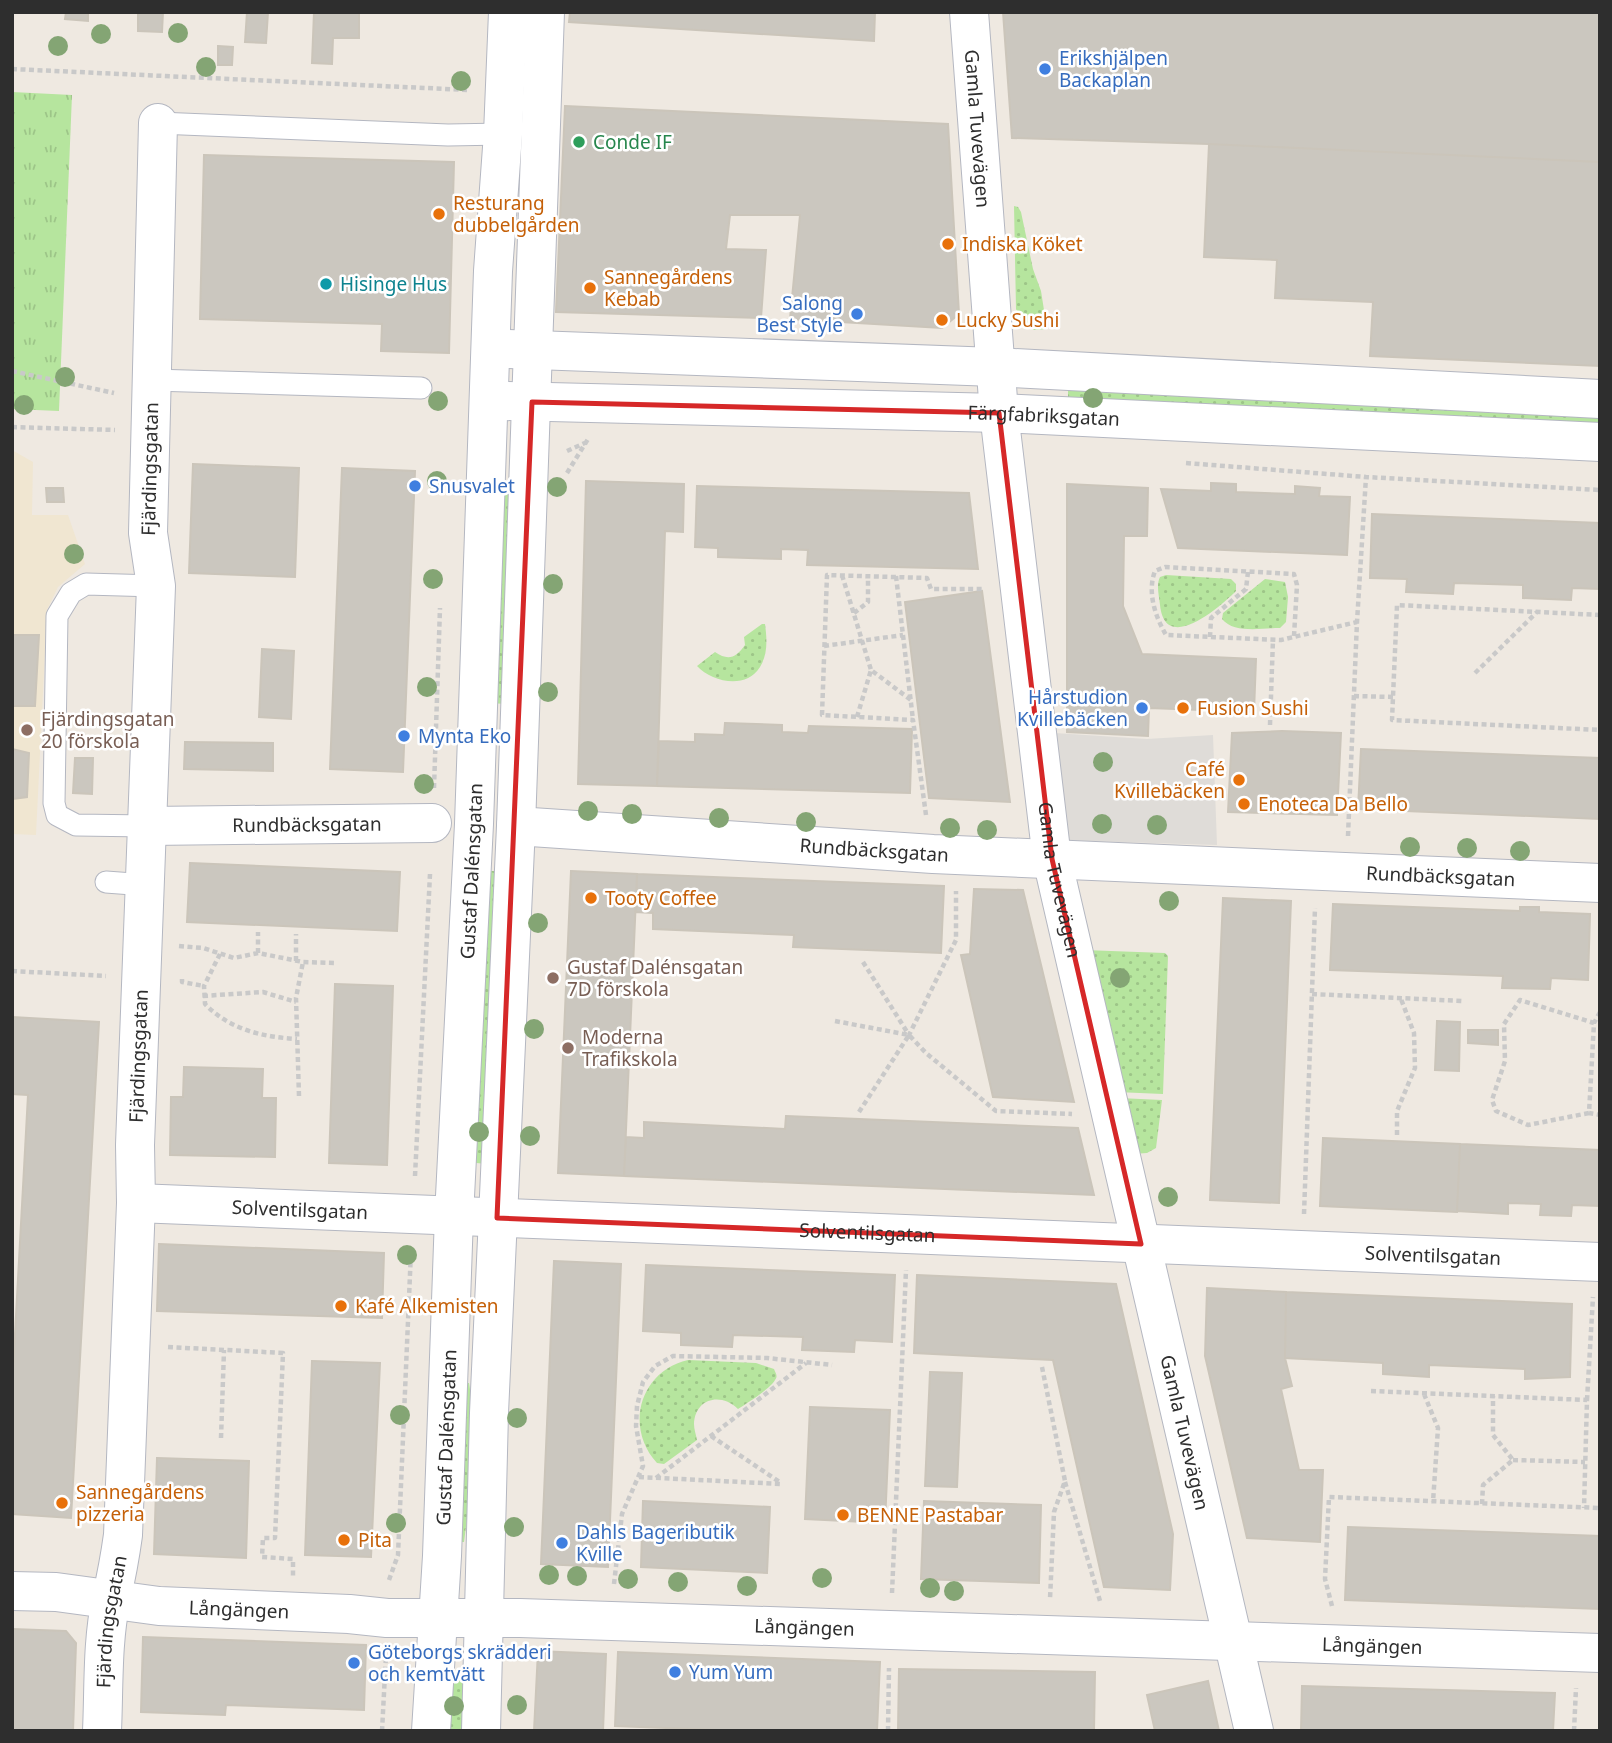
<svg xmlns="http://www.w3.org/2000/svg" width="1612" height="1743" font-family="'Noto Sans',sans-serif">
<defs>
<pattern id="grass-dots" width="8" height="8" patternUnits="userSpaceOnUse" patternTransform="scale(1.75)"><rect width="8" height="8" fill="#b6e59e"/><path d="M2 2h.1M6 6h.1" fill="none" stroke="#9dc588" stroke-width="1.8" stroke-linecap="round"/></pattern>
<pattern id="park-tufts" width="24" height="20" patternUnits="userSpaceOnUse" patternTransform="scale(1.75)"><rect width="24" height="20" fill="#b6e59e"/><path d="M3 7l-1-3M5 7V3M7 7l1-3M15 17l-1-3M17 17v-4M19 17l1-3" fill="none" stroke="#9dc588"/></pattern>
</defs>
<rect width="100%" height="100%" fill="#efe9e1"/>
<!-- education -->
<path fill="#f0e6d1" d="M12,450l21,12 -1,53h36l17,49 -27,23 -11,23 -11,225 -24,-1z"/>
<!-- grass -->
<path fill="url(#grass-dots)" d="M1014,206l4,1 3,5 12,57 8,22 6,38 -13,1 -14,-12 -4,-9z
M1068,384l532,27v20l-532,-27z
M503,486h17l-14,218 -16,-1z
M1166,575l65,4 5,5v7c-16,16 -71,64 -76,14 -1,-10 -4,-20 0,-28z
M1265,579l20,3 3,15 -2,25 -6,6c-18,0 -46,6 -58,-9l1,-6z
M762,624h3c2,15 3,30 -5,43 -14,23 -48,15 -63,-1l18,-14c13,9 21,6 30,-7l-1,-8z
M483,871h16l-12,293 -21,-2z
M1084,950l81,3 3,3 -5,138 -47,-2z
M1119,1098l43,2 -6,48 -9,5 -14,1z
M688,1360l68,3 18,6c2,5 4,7 1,11 -5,9 -28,23 -37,29 -17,-17 -43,-11 -44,15 0,5 2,11 3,16l-33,24 -7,-1c-33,-36 -17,-92 31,-103z
M461,1383h8c10,53 2,106 -5,159h-11z
M446,1680h24l-3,51h-24z"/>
<!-- park -->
<path fill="url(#park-tufts)" d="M12,92l60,3 -13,316 -47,-2z"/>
<!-- plaza -->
<path fill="#dfdcd8" d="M1039,732l108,7 66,-4 4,110 -163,-5z"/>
<!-- building -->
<path fill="#cbc7bf" stroke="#cbc5ba" stroke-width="2" d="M66,12h22v9l-23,-2z
M138,12h25l-1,20 -24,-1z
M247,12h21l-2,31 -21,-1z
M314,12h45v26h-26l-1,26 -20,-1z
M570,12h305l-1,29 -305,-19z
M1003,12h597v150l-391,-18 -197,-6z
M218,46l15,1 -1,18h-14z
M565,106l383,18 11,190 -17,14 -152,-9 10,-104h-70l-4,34 40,1 -5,68 -205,-6z
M1209,144l391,18v204l-230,-10 3,-54 -98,-4 2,-38 -73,-3z
M204,155l250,7 -5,191 -68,-2 1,-27 -182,-5z
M193,464l106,4 -4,109 -106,-4z
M342,468l73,3 -12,301 -73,-3z
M586,481l98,3 -1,48 -18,-1 -8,255 -79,-2z
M1211,483l25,1v8l59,2v-8l25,2 -1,8 31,1 -3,58 -169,-7 -17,-59 50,2z
M1067,484l81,4 -1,48h-23l-1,70 19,48 114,5 -2,53 -105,-4 -1,28 -81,-4z
M697,486l272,7 9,76 -171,-4 1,-15 -27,-1v10l-63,-2v-9l-23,-1z
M46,488h17l1,14h-17z
M1372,514l228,9v66l-28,-1 -1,12 -48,-2v-13l-69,-2 -1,11 -47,-2 1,-13 -37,-1z
M982,591l28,211 -81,-4 -24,-196z
M13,635h26l-4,71h-23z
M262,649l32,2 -3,68 -32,-2z
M725,723l57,2v7l26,1 1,-7 103,3 -2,64 -253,-7 2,-45 36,1v-8l29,1z
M1282,731l59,2 -4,82 -109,-3 4,-79z
M185,742l88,1v28l-89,-2z
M12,749l17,4 -2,44 -15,2z
M1361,749l239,9v61l-242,-10z
M75,758h18l-1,36 -19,-1z
M190,863l210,9 -3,59 -210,-9z
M571,871l66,3 -13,302 -66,-3z
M637,874l307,12 -3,67 -148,-6 1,-12 -141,-6v-16l-17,-1z
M974,889l49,1 51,212 -81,-5 -32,-142 9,-1z
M1223,898l68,3 -12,302 -69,-3z
M1333,904l187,7v-4h19v5l51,2 -2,66 -37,-2 -1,11 -48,-1 1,-12 -173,-6z
M335,984l58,2 -6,179 -58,-2z
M12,1017l87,5 -28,496 -59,-4v-125l16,-294 -16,-1z
M1437,1021l23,1 -1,49 -24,-1z
M1468,1030h30v15l-30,-2z
M184,1067l79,2 -1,29h14l-1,59 -105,-2 1,-58h12z
M786,1116l292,12 16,67 -470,-19 2,-39 18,1v-16l141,7z
M1323,1138l137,6 -3,68 -137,-6z
M1460,1144l140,6v56l-28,-1 -1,11 -31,-1 1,-11 -33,-1v11l-51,-3z
M159,1244l225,9 -2,65 -225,-7z
M554,1261l67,3 -13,303 -67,-3z
M646,1265l249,10 -3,67 -37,-2 -1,12 -52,-2 1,-13 -70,-2 -1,12 -51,-2v-12l-38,-2z
M917,1275l199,9 57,250 -3,56 -66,-3 -51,-227 -139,-7z
M1207,1288l79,4 -1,66 7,28 -11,3 18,81h24l-3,72 -73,-4 -42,-182z
M1286,1292l286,12 -2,73 -45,2v-10l-96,-4v12l-46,-3v-11l-98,-5z
M312,1361l68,2 -9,194 -66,-2z
M930,1372l32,1 -5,114 -32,-1z
M810,1407l80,3 -5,113 -80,-4z
M157,1458l92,3 -3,97 -92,-4z
M643,1501l127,6 -3,66 -126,-6z
M924,1501l117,4 -2,78 -118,-4z
M1348,1527l252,9v73l-255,-9z
M12,1629l54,2 10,12 -3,88h-61z
M143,1637l223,8 -2,65 -138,-5 -1,10 -84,-3z
M538,1651l68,3 -3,77h-69z
M618,1652l262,10 -3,69h-134l-128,-5z
M899,1669l196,3 -1,59h-196z
M1208,1681l11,50h-64l-8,-36z
M1302,1686l253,7 -2,38h-252z"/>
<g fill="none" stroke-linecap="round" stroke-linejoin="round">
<defs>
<path id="lane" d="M158,123l290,12 55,-1
M152,380l269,8
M148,826l-72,-1 -19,-10 -3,-12 3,-187 14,-23 15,-9 70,2
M106,882l40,3"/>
<g id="street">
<path id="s1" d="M969,12l30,401 53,446 202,872"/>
<path id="s2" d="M148,826l284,-3"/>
<path id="s3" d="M516,826l417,28 667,29"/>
<path id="s4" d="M136,1203l1464,59"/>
<path id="s5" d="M12,1591l44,1 103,14 190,8 38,4h133l1080,35"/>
<path id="s6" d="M102,1731c2,-43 0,-89 9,-131 5,-22 9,-43 12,-65l13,-332 -1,-58 21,-559 -8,-53 10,-410"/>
</g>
<g id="secondary">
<path d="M508,349l487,18 605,32"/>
<path id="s7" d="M505,401l494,12 601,29"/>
<path id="s8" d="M431,1731l11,-175 12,-340 20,-392 19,-553 10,-137 5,-122"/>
<path d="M481,1731l8,-318 27,-587 29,-814"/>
</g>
</defs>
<!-- lane casing -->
<use href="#lane" stroke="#b4b7c1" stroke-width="23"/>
<!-- street casing -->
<use href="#street" stroke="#b4b7c1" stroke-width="40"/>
<!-- secondary casing -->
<use href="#secondary" stroke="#b4b7c1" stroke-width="40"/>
<!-- path -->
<path stroke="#c9c9c9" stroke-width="4.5" stroke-dasharray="5 3.5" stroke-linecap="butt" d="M12,69l457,21
M12,371l102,22
M12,427l103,3
M567,451l20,-9
M1186,463l180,14 234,13
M567,473l21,-34
M842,575l29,95
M896,576l17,144
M854,613l14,-11v-26
M1600,615l-203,-10 -5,115 208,10
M1294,636l3,-51 -3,-11 -129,-7 -10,4c-8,21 0,45 11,64l115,5 76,-18
M1210,637l1,-19 35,-29 2,-17
M824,646l79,-11
M1475,673l62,-61
M1354,696l39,1
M857,717l14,-47 40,30
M1270,725l3,-86
M434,788l6,-180
M926,815l-13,-95 -91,-5 5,-140 100,3 4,11h53
M1348,836l9,-214 9,-145
M179,946l24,2 31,10 24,-5 45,9 32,1
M258,953v-21
M220,954l-16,32 1,18c25,26 58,33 92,35
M296,961v-27
M863,962l46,73 47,-95v-49
M12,971l94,5
M182,979v3l22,4
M1312,994l151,7
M203,996l60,-4 33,10
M1600,1012l-6,11 -5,90 11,2
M835,1021l74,14 17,18 70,58 76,3
M299,1096l-3,-98 7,-36
M859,1112l50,-77
M1589,1113l-61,12 -32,-14 -4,-11 13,-39 -1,-37 16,-24 74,23
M1397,1135v-24l18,-43 -1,-35 -13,-34
M415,1176l15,-302
M1304,1214l11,-306
M168,1347l115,6 -8,185h-12l-1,19 31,2v17
M1042,1367l23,114 -11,31 -4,87
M1371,1391l216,9 -3,108
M1424,1394l14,34 -5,74
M1587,1400l6,-103
M711,1436l70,47
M221,1438l3,-88
M1513,1460l72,2
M639,1477l143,7
M656,1478l150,-115
M1065,1482l35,119
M1482,1504l1,-19 30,-25 -20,-25v-39
M389,1580l9,-25 13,-304
M614,1584l8,-70 21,-48 -7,-40 1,-20 6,-24 12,-16 18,-10 94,2 65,7
M892,1593l14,-323
M1332,1606l-7,-27 4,-82 271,11
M382,1731l4,-76
M888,1731l1,-63
M1574,1731l2,-43"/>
<!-- lane -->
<use href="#lane" stroke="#fff" stroke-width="21"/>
<!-- street -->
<use href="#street" stroke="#fff" stroke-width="38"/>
<!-- secondary -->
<use href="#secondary" stroke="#fff" stroke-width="38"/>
</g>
<!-- trees -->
<g fill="#84a574">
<circle cx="178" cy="33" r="10"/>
<circle cx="101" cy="34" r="10"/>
<circle cx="58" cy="46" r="10"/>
<circle cx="206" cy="67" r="10"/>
<circle cx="461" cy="81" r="10"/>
<circle cx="65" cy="377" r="10"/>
<circle cx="1093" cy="398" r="10"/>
<circle cx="438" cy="401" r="10"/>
<circle cx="24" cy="405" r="10"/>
<circle cx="437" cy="481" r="10"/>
<circle cx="557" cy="487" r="10"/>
<circle cx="74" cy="554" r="10"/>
<circle cx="433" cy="579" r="10"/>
<circle cx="553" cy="584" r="10"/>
<circle cx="427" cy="687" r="10"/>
<circle cx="548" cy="692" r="10"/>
<circle cx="1103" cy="762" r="10"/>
<circle cx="424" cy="784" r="10"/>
<circle cx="588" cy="811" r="10"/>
<circle cx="632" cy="814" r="10"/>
<circle cx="719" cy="818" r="10"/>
<circle cx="806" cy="822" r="10"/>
<circle cx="1102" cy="824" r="10"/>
<circle cx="1157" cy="825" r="10"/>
<circle cx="950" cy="828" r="10"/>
<circle cx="987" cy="830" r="10"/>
<circle cx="1410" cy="847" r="10"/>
<circle cx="1467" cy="848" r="10"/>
<circle cx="1520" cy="851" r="10"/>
<circle cx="1169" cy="901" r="10"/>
<circle cx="538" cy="923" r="10"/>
<circle cx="1120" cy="978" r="10"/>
<circle cx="534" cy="1029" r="10"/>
<circle cx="479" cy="1132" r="10"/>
<circle cx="530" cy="1136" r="10"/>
<circle cx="1168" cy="1197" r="10"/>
<circle cx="407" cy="1255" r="10"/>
<circle cx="400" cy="1415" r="10"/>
<circle cx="517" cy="1418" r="10"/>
<circle cx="396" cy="1523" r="10"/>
<circle cx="514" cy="1527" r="10"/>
<circle cx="549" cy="1575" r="10"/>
<circle cx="577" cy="1576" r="10"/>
<circle cx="822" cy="1578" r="10"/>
<circle cx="628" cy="1579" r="10"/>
<circle cx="678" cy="1582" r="10"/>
<circle cx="747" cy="1586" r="10"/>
<circle cx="930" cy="1588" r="10"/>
<circle cx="954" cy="1591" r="10"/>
<circle cx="517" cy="1705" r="10"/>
<circle cx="454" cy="1706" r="10"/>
</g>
<!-- marked area -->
<path fill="none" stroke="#d62828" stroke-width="5" stroke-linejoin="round" d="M532,402l467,11 53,446 89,385 -644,-26z"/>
<!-- markers -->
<g fill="#3f7fe0" stroke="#fff" stroke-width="2.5">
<circle cx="1045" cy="69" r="7"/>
<circle cx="857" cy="314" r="7"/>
<circle cx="415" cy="486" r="7"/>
<circle cx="1142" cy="708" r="7"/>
<circle cx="404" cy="736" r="7"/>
<circle cx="562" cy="1543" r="7"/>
<circle cx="354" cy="1663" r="7"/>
<circle cx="675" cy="1672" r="7"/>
</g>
<circle fill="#2e9e5b" stroke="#fff" stroke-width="2.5" cx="579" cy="142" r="7"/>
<g fill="#e8710a" stroke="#fff" stroke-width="2.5">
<circle cx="439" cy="214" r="7"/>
<circle cx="948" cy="244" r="7"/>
<circle cx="590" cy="288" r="7"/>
<circle cx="942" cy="320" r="7"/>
<circle cx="1183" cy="708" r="7"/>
<circle cx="1239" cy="780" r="7"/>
<circle cx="1244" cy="804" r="7"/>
<circle cx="591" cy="898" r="7"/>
<circle cx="341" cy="1306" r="7"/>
<circle cx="62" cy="1503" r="7"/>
<circle cx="843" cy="1515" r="7"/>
<circle cx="344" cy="1540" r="7"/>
</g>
<circle fill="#0f9aa8" stroke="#fff" stroke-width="2.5" cx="326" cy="284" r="7"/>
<g fill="#8d6e63" stroke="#fff" stroke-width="2.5">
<circle cx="27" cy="730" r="7"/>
<circle cx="553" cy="978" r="7"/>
<circle cx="568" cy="1048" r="7"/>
</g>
<g text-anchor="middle" stroke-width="5" stroke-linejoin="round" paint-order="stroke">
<!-- shop labels -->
<g font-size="19" fill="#366cbe" stroke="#fff" text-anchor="start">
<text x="1059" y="65">Erikshjälpen<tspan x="1059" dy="22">Backaplan</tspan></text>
<text x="843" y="310" text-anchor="end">Salong<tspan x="843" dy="22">Best Style</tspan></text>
<text x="429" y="493">Snusvalet</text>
<text x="1128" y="704" text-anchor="end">Hårstudion<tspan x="1128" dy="22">Kvillebäcken</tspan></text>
<text x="418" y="743">Mynta Eko</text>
<text x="576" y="1539">Dahls Bageributik<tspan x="576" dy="22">Kville</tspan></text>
<text x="368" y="1659">Göteborgs skrädderi<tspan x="368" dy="22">och kemtvätt</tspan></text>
<text x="689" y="1679">Yum Yum</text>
</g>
<!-- street labels -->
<g font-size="19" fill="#2e2e2e" stroke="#fff">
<text dy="7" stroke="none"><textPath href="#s1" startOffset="117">Gamla Tuvevägen</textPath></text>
<text dy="7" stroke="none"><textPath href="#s7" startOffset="539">Färgfabriksgatan</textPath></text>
<text dy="7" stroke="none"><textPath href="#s6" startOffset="1265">Fjärdingsgatan</textPath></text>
<text dy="7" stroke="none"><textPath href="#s2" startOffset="159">Rundbäcksgatan</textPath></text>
<text dy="7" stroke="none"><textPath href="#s3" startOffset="359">Rundbäcksgatan</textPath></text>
<text dy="7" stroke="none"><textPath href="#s8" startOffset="861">Gustaf Dalénsgatan</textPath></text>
<text dy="7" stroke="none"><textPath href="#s3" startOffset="926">Rundbäcksgatan</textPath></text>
<text dy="7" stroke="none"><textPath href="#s1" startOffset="873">Gamla Tuvevägen</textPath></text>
<text dy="7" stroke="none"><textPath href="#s6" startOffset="677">Fjärdingsgatan</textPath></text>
<text dy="7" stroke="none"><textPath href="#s4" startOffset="164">Solventilsgatan</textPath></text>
<text dy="7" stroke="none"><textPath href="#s4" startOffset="732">Solventilsgatan</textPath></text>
<text dy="7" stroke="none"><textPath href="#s4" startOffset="1298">Solventilsgatan</textPath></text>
<text dy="7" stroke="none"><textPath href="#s1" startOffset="1440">Gamla Tuvevägen</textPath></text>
<text dy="7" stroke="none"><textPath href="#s8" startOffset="294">Gustaf Dalénsgatan</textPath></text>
<text dy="7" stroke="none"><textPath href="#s5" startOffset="228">Långängen</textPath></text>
<text dy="7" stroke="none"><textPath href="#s6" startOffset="110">Fjärdingsgatan</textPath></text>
<text dy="7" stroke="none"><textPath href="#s5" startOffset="794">Långängen</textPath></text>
<text dy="7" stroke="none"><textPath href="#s5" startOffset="1362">Långängen</textPath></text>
</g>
<!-- leisure labels -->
<g font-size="19" fill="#27864d" stroke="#fff" text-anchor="start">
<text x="593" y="149">Conde IF</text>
</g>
<!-- food labels -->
<g font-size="19" fill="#c56008" stroke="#fff" text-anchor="start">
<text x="453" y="210">Resturang<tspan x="453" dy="22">dubbelgården</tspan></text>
<text x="962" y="251">Indiska Köket</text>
<text x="604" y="284">Sannegårdens<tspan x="604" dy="22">Kebab</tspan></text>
<text x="956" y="327">Lucky Sushi</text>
<text x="1197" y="715">Fusion Sushi</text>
<text x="1225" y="776" text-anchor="end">Café<tspan x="1225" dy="22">Kvillebäcken</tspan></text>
<text x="1258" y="811">Enoteca Da Bello</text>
<text x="605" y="905">Tooty Coffee</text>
<text x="355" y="1313">Kafé Alkemisten</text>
<text x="76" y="1499">Sannegårdens<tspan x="76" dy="22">pizzeria</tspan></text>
<text x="857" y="1522">BENNE Pastabar</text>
<text x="358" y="1547">Pita</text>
</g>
<!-- culture labels -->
<g font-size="19" fill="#0d838f" stroke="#fff" text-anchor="start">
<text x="340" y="291">Hisinge Hus</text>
</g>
<!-- education labels -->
<g font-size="19" fill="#785e54" stroke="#fff" text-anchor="start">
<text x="41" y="726">Fjärdingsgatan<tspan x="41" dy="22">20 förskola</tspan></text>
<text x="567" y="974">Gustaf Dalénsgatan<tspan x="567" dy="22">7D förskola</tspan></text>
<text x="582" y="1044">Moderna<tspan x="582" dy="22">Trafikskola</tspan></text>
</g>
</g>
<!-- border -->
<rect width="1612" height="1743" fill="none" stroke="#2e2e2e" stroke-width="28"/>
</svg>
